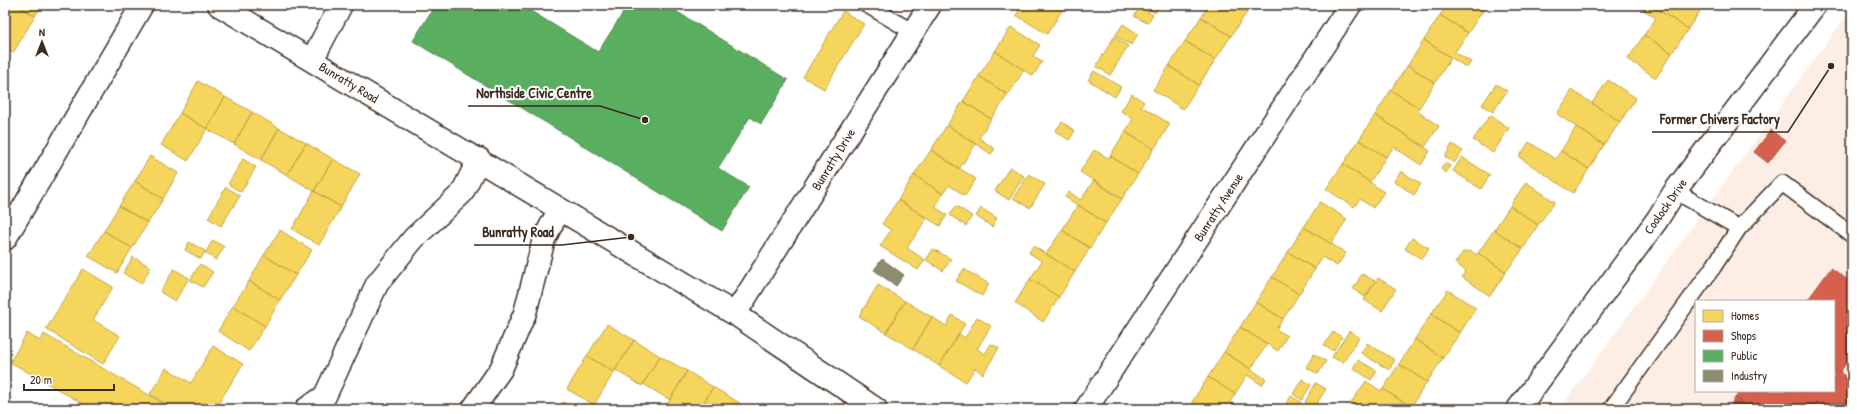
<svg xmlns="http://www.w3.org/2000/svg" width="1857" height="414" font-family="'Patrick Hand',sans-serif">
<rect width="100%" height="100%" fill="#fff"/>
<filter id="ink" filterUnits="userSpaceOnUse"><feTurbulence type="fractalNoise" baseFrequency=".025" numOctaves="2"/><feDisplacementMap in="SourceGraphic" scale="8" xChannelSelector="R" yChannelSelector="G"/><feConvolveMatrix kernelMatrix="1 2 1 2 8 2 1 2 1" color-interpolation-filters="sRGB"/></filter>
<g filter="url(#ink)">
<!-- built -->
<path fill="#fceee4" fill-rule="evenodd" d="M1852,8v401h-292l207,-285zM1696,301h138v90h-138z"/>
<!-- homes -->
<path fill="#f6d55c" stroke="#bea249" d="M5,5h12l18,11 -22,37 -8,-4z
M17,5h25l-7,11z
M1023,5h32l8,4 -16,25 -31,-19z
M1142,5h17l-4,8z
M1209,5h26l12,7 -16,24 -30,-19z
M1235,5h16l-4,7z
M1447,5h31l6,4 -16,24 -28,-18z
M1647,5h4l37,24 -16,24 -28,-18 12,-17 -12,-8z
M1662,5h42l-16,24 -28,-18 4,-5z
M1140,7l13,8 -6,8 -13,-7z
M843,11l21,13 -40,65 -21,-12z
M1440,15l28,18 -13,19 16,10 -4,6 -43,-28z
M1201,17l30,19 -16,24 -30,-19z
M1123,24l15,10 -7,11 -16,-9z
M1011,27l29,18 -7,11 9,6 -9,14 -38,-25z
M1644,35l28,18 -16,25 -28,-19z
M1114,37l14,9 -18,29 -14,-9z
M1424,40l27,18 -16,25 -27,-18z
M1185,41l30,19 -16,25 -30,-19z
M995,51l29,19 -16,25 -29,-19z
M1408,65l27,18 -16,25 -28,-18z
M1169,66l30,19 -16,24 -30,-19z
M1094,71l27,16 -6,10 -27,-17z
M979,76l29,19 -17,24 -28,-18z
M1608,80l28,18 -16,24 -28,-19z
M198,81l27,16 -18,32 -27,-16z
M1496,84l11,7 -14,21 -11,-7z
M1391,90l28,18 -2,3 22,15 -14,21 -50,-32z
M1572,90l48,32 -16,23 -47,-31z
M1132,94l12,8 -3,4 29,18 -16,25 -29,-17 8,-13 -12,-8z
M225,97l27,15 -18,32 -27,-15z
M963,101l28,18 -12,19 16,11 -4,5 -44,-29z
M252,112l27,16 -18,32 -27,-16z
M180,113l27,16 -19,32 -27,-16z
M1375,115l55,36 -9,14 -27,-18 -8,10 -27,-17z
M1490,115l19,13 -16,25 -20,-13z
M1062,122l13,9 -6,9 -14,-9z
M947,125l29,19 -17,25 -28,-19z
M1576,127l28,18 -15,24 -28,-18z
M279,128l27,15 -19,32 -26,-15z
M1125,132l29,17 -16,25 -28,-18z
M1359,140l27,17 -16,25 -27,-18z
M1529,142l26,17 6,-8 28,18 -16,24 -54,-36z
M306,143l27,16 -19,32 -27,-16z
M1452,144l11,7 -9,12 -9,-6z
M931,150l45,29 -11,17 -16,-11 -6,9 -29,-19z
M1094,150l14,8 2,-2 28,18 -16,25 -42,-27z
M150,156l28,17 -15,26 -28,-18z
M1462,157l28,18 -9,14 -28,-18z
M243,159l13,8 -15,25 -13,-8z
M333,159l27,15 -19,33 -27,-16z
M1445,163l5,3 -4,7 -5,-4z
M1343,164l41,28 -11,16 -13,-9 -6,8 -28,-18z
M1010,167l14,9 -15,24 -14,-9z
M1401,171l20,13 -7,11 -20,-14z
M1029,174l16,10 -15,24 -17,-10z
M914,175l29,19 -8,13 12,8 -7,11 -42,-26z
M1094,180l28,19 -16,24 -41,-26 4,-5 12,8z
M135,181l28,18 -15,24 -29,-17z
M1526,182l29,20 -17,23 -28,-19z
M226,187l14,9 -19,30 -13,-8z
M314,191l27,16 -22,38 -27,-16z
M898,200l29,18 -20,30 18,12 -7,10 -38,-24 11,-16 -9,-6z
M1320,202l27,17 -16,25 -27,-17z
M1078,205l28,18 -16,25 -28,-18z
M119,206l29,17 -16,25 -28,-17z
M956,206l16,10 -6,10 -16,-11z
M1510,206l28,19 -15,24 -29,-19z
M981,208l16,10 -5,9 -16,-11z
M1304,227l42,26 -9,13 -15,-9 -7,12 -27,-17z
M280,230l32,20 -16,25 -32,-20z
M1062,230l28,18 -15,24 -29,-18z
M1494,230l29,19 -17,23 -28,-19z
M104,231l28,17 -15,25 -29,-17z
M1412,238l17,10 -7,11 -17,-10z
M213,240l11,7 -8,13 -11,-7z
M189,242l16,9 -4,8 -16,-9z
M1033,246l42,26 -16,25 -29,-18 12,-18 -13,-8z
M933,249l18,10 -8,12 -17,-11z
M1471,251l6,4 1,-2 28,19 -16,24 -28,-19 4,-6 -11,-8 8,-11z
M1288,252l27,17 -16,25 -27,-17z
M264,255l32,20 -16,25 -31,-19z
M133,257l18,10 -10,17 -18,-11z
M200,264l13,8 -10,15 -13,-7z
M83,269l30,18 -20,33 27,16 -17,28 -57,-35z
M174,269l15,9 -14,23 -15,-9z
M964,269l25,15 -7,12 -26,-15z
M1362,274l13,7 -10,16 -12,-8z
M1272,277l27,17 -16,25 -27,-17z
M1378,278l18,11 -14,22 -18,-11z
M1030,279l29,18 -16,25 -28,-19z
M249,281l31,19 -15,26 -32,-20z
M878,285l27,16 -19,32 -27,-17z
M1448,290l28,18 -16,25 -29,-19z
M905,301l27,16 -19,32 -27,-16z
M1256,302l27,17 -7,10 11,7 -9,15 -38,-24z
M233,306l32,20 -16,25 -31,-20z
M1431,314l29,19 -17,25 -28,-19z
M952,315l13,9 -26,42 -26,-17 19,-32 14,9z
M977,317l14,9 -14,23 8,5 6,-10 8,4 -16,26 -8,-6 -9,14 -27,-16 20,-32 6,4z
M607,324l27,16 -20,32 -27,-16z
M1240,327l27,17 -16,25 -27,-17z
M1349,331l10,6 -16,26 -11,-6z
M1333,332l9,5 -9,14 -9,-6z
M27,333l13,8 4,-7 129,75h-81l-82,-47z
M1415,339l28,19 -16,24 -28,-18z
M634,340l26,16 -18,30 -27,-16z
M1367,343l28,17 -6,10 -28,-17z
M213,346l30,18 -28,45h-41l-24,-15 16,-26 25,15z
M1224,352l42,27 -4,6 -15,-10 -12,19 -27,-17z
M1314,354l12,7 -8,13 -12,-7z
M587,356l27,16 -20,33 -27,-16z
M660,356l27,15 -17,29 -27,-16z
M1358,360l19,11 -6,9 -18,-12z
M1399,364l28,18 -16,25 -28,-18z
M687,371l26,16 -13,22h-18l-3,-2 -1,2h-11l-2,-1z
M1208,377l27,17 -5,8 11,7h-38l-11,-7z
M1302,379l9,6 -9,15 -9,-6z
M1366,381l15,10 2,-2 28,18 -1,2h-50l-9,-6z
M1316,383l10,6 -12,19 -9,-6z
M713,387l27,16 -4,6h-36z
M1291,396l10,6 -5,7h-13z
M563,402l11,7h-15z"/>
<!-- shops -->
<path fill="#d6604d" stroke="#a8503f" d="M1771,130l14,11 -17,22 -14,-11z
M1831,268l21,15v72l-12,17 -6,-5v-66h-27z
M1834,368l18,13v28h-102l-15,-11 6,-7h93z
M1735,398l15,11h-22z"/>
<!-- public -->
<path fill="#5aae61" stroke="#51864d" d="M435,5h86l77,47 30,-47h38l122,75 -27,44 -11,-7 -32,51 31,19 -27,44 -309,-190z"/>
<!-- industry -->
<path fill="#8c8c6e" stroke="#746f56" d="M882,259l22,16 -8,11 -22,-16z"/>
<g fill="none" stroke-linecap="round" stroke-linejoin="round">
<defs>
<path id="lane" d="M867,5l46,27
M1739,228l43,-45 70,52
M1611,409l103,-143 25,-38 -64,-37"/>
<path id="street" d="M219,5l516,309 141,95
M312,60l29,-55
M5,239l137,-234
M735,314l195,-309
M306,409l19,-13 52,-112 37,-46 48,-45 17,-34
M473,409l28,-40 24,-56 19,-74 15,-29
M1086,409l264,-404
M1518,409l139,-189 18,-29 140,-186"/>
</defs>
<!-- lane casing -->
<use href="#lane" stroke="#3b2a1e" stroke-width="18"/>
<!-- street casing -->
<use href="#street" stroke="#3b2a1e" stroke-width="25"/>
<!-- lane -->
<use href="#lane" stroke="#fff" stroke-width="15"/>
<!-- street -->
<use href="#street" stroke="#fff" stroke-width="22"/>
</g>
</g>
<g text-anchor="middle" stroke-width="4" stroke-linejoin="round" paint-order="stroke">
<!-- street labels -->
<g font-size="13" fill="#3b2a1e" stroke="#fff">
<text transform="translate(349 82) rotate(31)" y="5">Bunratty Road</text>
<text transform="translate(833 159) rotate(-58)" y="5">Bunratty Drive</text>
<text transform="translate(1665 206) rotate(-55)" y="5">Coolock Drive</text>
<text transform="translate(1218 207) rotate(-57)" y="5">Bunratty Avenue</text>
</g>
</g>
<!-- callouts -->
<path fill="none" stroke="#3b2a1e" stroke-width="1.5" d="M645 120L600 106H468M1831 66L1788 132H1652M631 237L562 245H474"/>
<g fill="#3b2a1e" stroke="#fff" stroke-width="1.5">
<circle cx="645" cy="120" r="4"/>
<circle cx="1831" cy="66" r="4"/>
<circle cx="631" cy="237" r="4"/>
</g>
<g font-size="14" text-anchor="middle" font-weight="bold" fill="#3b2a1e" stroke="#fff" stroke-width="4" stroke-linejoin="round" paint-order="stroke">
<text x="534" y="98">Northside Civic Centre</text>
<text x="1720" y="124">Former Chivers Factory</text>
<text x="518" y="237">Bunratty Road</text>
</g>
<!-- margin -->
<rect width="1857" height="414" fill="none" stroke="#fff" stroke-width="20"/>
<rect x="10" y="10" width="1837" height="394" fill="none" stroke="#3b2a1e" stroke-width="1.5" filter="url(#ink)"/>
<!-- legend -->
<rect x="1695" y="300" width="140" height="92" fill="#ffffff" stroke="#b1aaa5"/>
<rect x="1703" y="310" width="20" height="12" fill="#f6d55c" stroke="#b1aaa5"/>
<text x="1731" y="320" font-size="12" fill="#3b2a1e">Homes</text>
<rect x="1703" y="330" width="20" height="12" fill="#d6604d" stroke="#b1aaa5"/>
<text x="1731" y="340" font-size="12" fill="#3b2a1e">Shops</text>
<rect x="1703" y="350" width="20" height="12" fill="#5aae61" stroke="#b1aaa5"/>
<text x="1731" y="360" font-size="12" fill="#3b2a1e">Public</text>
<rect x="1703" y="370" width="20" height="12" fill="#8c8c6e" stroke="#b1aaa5"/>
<text x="1731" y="380" font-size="12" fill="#3b2a1e">Industry</text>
<!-- north arrow -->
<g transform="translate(42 42)" stroke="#ffffff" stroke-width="3" paint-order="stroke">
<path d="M0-3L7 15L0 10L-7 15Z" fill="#3b2a1e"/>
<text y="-6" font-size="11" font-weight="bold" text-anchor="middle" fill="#3b2a1e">N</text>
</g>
<!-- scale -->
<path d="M24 384v6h90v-6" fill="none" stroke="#3b2a1e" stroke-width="2"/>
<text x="30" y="384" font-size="12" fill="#3b2a1e" stroke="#ffffff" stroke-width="3" paint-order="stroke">20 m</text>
</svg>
